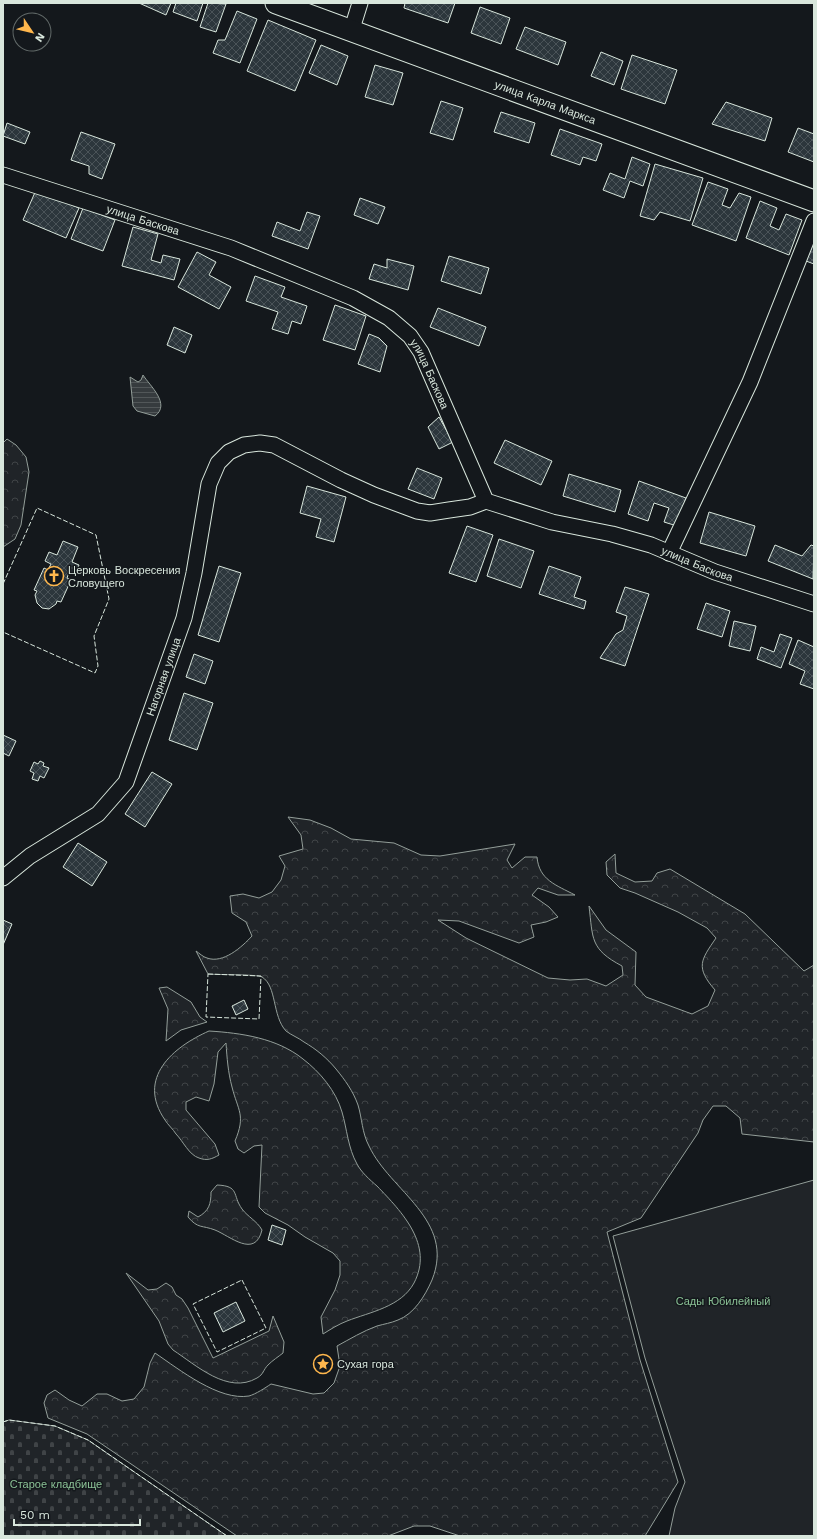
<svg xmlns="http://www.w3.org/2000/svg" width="817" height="1539" font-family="'Work Sans',sans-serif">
<defs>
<pattern id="forest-crowns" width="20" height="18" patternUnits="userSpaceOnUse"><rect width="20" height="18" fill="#202428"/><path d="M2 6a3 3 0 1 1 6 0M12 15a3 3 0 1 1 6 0" fill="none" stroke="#404447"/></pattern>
<pattern id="cemetery-stones" width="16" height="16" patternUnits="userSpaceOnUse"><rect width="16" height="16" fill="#202428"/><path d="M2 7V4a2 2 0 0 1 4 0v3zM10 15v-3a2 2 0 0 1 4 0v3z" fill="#404447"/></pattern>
<pattern id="water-rules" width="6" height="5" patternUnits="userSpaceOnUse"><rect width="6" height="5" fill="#363b3e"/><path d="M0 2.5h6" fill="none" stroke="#525759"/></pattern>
<pattern id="building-cross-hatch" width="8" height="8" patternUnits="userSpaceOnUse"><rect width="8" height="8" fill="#2c363c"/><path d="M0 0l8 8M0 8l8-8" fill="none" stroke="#4a5358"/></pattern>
</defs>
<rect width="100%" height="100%" fill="#14181c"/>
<!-- forest -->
<path fill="url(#forest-crowns)" stroke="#939e99" d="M7,439l9,6 10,12 3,15 -8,53 -6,14 -12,8v-104z
M288,817l22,3 21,8 20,11 43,4 27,12 19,1 75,-12 -8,16 5,8 13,-11h12c2,23 19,28 38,38h-17l-20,-7 -6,7 17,12 9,10 -12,5 -15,3 3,12 -15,6 -60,-22 -21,-1 28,18 82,40 22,2 17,-1 19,7 17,-11 -1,-9c-32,-17 -29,-27 -33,-60l17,24 30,22 -1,33 11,12 46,17 16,-8 7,-16c-20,-23 -14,-30 1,-52l-9,-10 -29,-16 -43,-19 -15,-5 -13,-13 -1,-13 9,-8 1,19 19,9 17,-1 5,-8 13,-4 75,45 59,57 10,-6v177l-72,-8 -2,-16 -14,-12h-13l-10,14 -5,13 -57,85 -34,14 33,128 38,122 -33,54h-185l-30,-10h-16l-26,10h-151l-150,-102 -39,-16 -4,-15 3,-8 8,-5 14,10 13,6 15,-12h10l15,7 12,-2 10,-12 6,-24 5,-10c25,17 64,48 94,43 7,-2 16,-8 22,-12l42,10 11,-1 10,-10 6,-17 -3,-20c13,-7 26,-15 40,-20 7,-2 14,-3 21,-6 16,-6 27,-24 34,-40 24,-60 -42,-89 -63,-134 -7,-13 -7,-28 -11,-41 -5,-14 -13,-25 -22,-36 -9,-11 -20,-20 -32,-27 -5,-4 -13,-7 -18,-11 -14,-15 -9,-45 -24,-54 -6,-3 -45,-2 -54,-3l-12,-23c3,2 7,6 11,7 16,6 35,-11 45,-22l-6,-14 -14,-9 -2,-17 13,-2 16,4 13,-6 9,-12 4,-14 -6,-10 24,-7 -2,-14z
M167,987l24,15 9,15 7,5 -26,8 -15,11 2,-32 -9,-21z
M209,1031c32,2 68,7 94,28 17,13 33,32 39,53 5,17 6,36 15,52 4,8 13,16 20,22 25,26 57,59 37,97 -13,24 -44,29 -67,38 -8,3 -16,8 -24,13l-2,-17 14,-27 5,-15v-14l-7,-8 -28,-16 -17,-12 -23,-12 -6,-6 3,-62 -8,1 -10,7 -6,-4 -3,-8c11,-26 3,-30 -3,-54 -4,-15 -5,-29 -6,-44l-8,9 -4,32 -5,17 -13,-4 -10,5v8l29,34 4,11c-7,4 -12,6 -20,3 -10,-3 -16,-17 -23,-24 -3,-5 -8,-9 -11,-14 -29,-42 8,-73 44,-89z
M217,1185c23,1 15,10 25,24 6,8 15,12 20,21 -7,29 -32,6 -47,0 -13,-5 -17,-1 -27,-13l1,-6 9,6c11,-6 13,-13 13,-25z
M126,1273l22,17 9,-1 9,-6 6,4 4,8 6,4 6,9 25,50 56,-27 4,-15 11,26 -1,11c-5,4 -10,7 -15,12 -5,5 -4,9 -11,13 -29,17 -61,-13 -84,-28l-5,-6 -9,-23z"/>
<!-- cemetery -->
<path fill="url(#cemetery-stones)" stroke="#939e99" d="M9,1420l46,6 33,14 139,96h-224v-114z"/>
<!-- garden -->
<path fill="#202428" stroke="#939e99" d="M814,1180v356h-145l6,-28 10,-26 -40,-124 -32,-122z"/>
<!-- water -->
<path fill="url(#water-rules)" stroke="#939e99" d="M143,375c7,11 28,29 12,41l-18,-5 -4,-5 -3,-29 8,5 3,-2z"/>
<!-- building -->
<path fill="url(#building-cross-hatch)" stroke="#d8e6dc" d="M139,3h32l-5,12z
M176,3h27l-6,18 -24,-9z
M208,3l18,1 -10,28 -16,-5z
M405,3h50l-7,20 -44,-15z
M480,7l30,11 -9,26 -30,-11z
M237,11l20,8 -17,44 -27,-10 5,-13h7z
M268,20l48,20 -21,51 -48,-20z
M525,27l41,15 -8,23 -42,-16z
M321,45l27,11 -11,29 -28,-12z
M601,52l22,9 -9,24 -23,-9z
M632,55l45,15 -12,34 -44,-15z
M375,65l28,8 -10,32 -28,-8z
M441,101l22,7 -10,32 -23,-7z
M726,102l46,16 -7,23 -53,-17z
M501,112l34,11 -6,20 -35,-11z
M7,123l23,9 -5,12 -22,-8z
M798,128l16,6v28l-26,-10z
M560,129l42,15 -6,17 -13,-4 -3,8 -29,-10z
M81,132l34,12 -13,35 -13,-5v-8l-18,-6z
M632,157l18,7 -7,22 -13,-5 -6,17 -21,-8 7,-17 15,6z
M655,164l48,14 -13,43 -30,-9 -6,8 -14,-4z
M708,182l20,7 -6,16 8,3 9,-15 12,4 -15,44 -44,-16z
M36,190l43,18 -13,30 -43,-18z
M360,198l25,9 -7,17 -24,-9z
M760,201l17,7 -7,18 9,4 7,-16 16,6 -13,35 -43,-17z
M83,208l32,12 -12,31 -32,-12z
M307,212l13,4 -12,33 -36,-13 5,-14 23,9z
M133,227l25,7 -7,26 10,3 2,-8 17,4 -6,21 -52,-14z
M814,242v22l-8,-3z
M197,252l19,10 -7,13 22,12 -12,22 -41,-22z
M449,256l40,12 -8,26 -40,-13z
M387,259l27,7 -6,24 -39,-11 5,-15 13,4z
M255,276l30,11 -4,10 26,9 -6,18 -9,-3 -4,13 -16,-5 6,-17 -32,-11z
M335,305l31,11 -11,34 -32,-10z
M438,308l48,19 -7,19 -49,-19z
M174,327l18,8 -7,18 -18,-8z
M369,334l10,4 8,8 -7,26 -22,-8z
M439,417l14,25 -14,7 -11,-22z
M505,440l47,21 -11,24 -47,-22z
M417,468l25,10 -8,21 -26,-10z
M569,474l52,16 -6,22 -52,-16z
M639,481l47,17 -9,28 -13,-4 5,-14 -15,-5 -6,18 -20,-7z
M307,486l39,11 -12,45 -18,-5 5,-18 -21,-6z
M709,512l46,14 -9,30 -46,-13z
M467,526l26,9 -17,47 -27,-9z
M499,539l35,12 -13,37 -34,-12z
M63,541l15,6 -6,15 7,3 -4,10 -6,-3 -2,6 4,2 -10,22 -4,-1 -1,3 -7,5 -7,-1 -5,-5 -2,-8 2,-4 -3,-1 10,-22 4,2 3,-6 -6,-3 4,-9 8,3z
M775,545l27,11 9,-11 3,1 -1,33 -45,-18z
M219,566l22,7 -22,69 -21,-7z
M549,566l32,11 -7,20 12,4 -2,8 -45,-15z
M625,587l24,7 -24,72 -25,-8 16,-24 7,-4 4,-14 -11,-4z
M706,603l24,8 -8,26 -25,-8z
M734,621l22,5 -6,25 -21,-5z
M780,634l12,4 -11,30 -24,-9 4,-12 13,5z
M798,640l16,7v42l-14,-5 5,-13 -16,-7z
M194,654l19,7 -8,23 -19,-7z
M184,693l29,10 -16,47 -28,-10z
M3,735l13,6 -7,15 -6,-3z
M40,761l4,2 -1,3 6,2 -5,10 -4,-2 -2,5 -6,-2 2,-6 -4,-2 4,-9 4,2z
M152,772l20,12 -27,43 -20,-13z
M78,843l29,19 -15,24 -29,-19z
M3,920l9,4 -9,21z
M244,1000l4,9 -12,6 -4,-9z
M272,1225l14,5 -4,15 -14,-5z
M236,1302l9,19 -22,11 -9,-19z"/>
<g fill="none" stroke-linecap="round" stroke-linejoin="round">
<defs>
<g id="street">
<path d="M351,32l9,-29"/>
<path id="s1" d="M3,175l228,73 122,50 36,20 21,18 11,16 65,149 66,21 60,12 39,11 64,27 99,32"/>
<path d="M669,553l81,-171 64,-161"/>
<path id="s2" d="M3,878l27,-22 68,-42 28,-32 58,-164 10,-45 15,-89 9,-21 11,-11 15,-7 16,-2 14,2 67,35 33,15 43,16 13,2 19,-3 21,-3 16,-6"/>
</g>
<g id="secondary">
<path id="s3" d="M276,3l538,198"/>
</g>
</defs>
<!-- street casing -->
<use href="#street" stroke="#d8e6dc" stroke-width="17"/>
<!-- secondary casing -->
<use href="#secondary" stroke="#d8e6dc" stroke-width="23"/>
<!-- street -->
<use href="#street" stroke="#14181c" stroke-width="15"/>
<!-- secondary -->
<use href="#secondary" stroke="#14181c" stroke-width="21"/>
<!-- fence -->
<path stroke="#d8e6dc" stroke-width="1" stroke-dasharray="5 2" stroke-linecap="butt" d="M3,584l34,-76 59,27 13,64 -15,37 4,30 -3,7 -92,-41
M208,974l53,2 -2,43 -53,-2z
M242,1280l24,48 -49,24 -24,-48z
M3,1422l6,-2 46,6 33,14 139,96
M404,1536h4"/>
</g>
<!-- icons -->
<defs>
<symbol id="church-ring" viewBox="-11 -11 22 22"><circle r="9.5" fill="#14181c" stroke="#ffb74d" stroke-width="1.5"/><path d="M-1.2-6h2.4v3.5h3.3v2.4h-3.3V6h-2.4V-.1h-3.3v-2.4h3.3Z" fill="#ffb74d"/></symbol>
<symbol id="sight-ring" viewBox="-11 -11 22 22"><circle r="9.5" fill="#14181c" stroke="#ffb74d" stroke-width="1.5"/><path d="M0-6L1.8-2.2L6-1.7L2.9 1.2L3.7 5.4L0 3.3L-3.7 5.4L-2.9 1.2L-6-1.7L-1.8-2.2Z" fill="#ffb74d"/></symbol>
</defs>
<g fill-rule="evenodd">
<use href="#church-ring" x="43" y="565" width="22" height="22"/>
<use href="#sight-ring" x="312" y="1353" width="22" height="22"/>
</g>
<g text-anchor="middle" stroke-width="3" stroke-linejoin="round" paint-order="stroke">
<!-- street labels -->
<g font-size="11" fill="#d8e6dc" stroke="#14181c">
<text dy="4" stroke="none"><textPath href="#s3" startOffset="287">улица Карла Маркса</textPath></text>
<text dy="4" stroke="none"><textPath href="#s1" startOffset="147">улица Баскова</textPath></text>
<text dy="4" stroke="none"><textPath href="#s1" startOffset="483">улица Баскова</textPath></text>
<text dy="4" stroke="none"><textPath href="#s1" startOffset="843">улица Баскова</textPath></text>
<text dy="4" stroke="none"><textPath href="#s2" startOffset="269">Нагорная улица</textPath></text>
</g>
<!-- poi labels -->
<g font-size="11" fill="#d8e6dc" stroke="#14181c" text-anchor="start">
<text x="68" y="574">Церковь Воскресения<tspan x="68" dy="13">Словущего</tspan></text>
<text x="337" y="1368">Сухая гора</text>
</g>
<!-- park labels -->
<g font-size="11" fill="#8ac095" stroke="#14181c">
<text x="723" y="1305">Сады Юбилейный</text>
<text x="56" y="1488">Старое кладбище</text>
</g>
</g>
<!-- border -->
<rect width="817" height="1539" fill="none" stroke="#d8e6dc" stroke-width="8"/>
<!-- north arrow -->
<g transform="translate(32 32) rotate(125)"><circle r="19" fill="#14181c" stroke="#626a69"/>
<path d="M0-3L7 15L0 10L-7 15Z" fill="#ffb74d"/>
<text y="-6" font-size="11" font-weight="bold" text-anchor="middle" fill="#d8e6dc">N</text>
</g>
<!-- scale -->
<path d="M14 1519v6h126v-6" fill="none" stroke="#d8e6dc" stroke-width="2"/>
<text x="20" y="1519" font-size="12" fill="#d8e6dc" stroke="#14181c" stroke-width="3" paint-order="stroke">50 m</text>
</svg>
